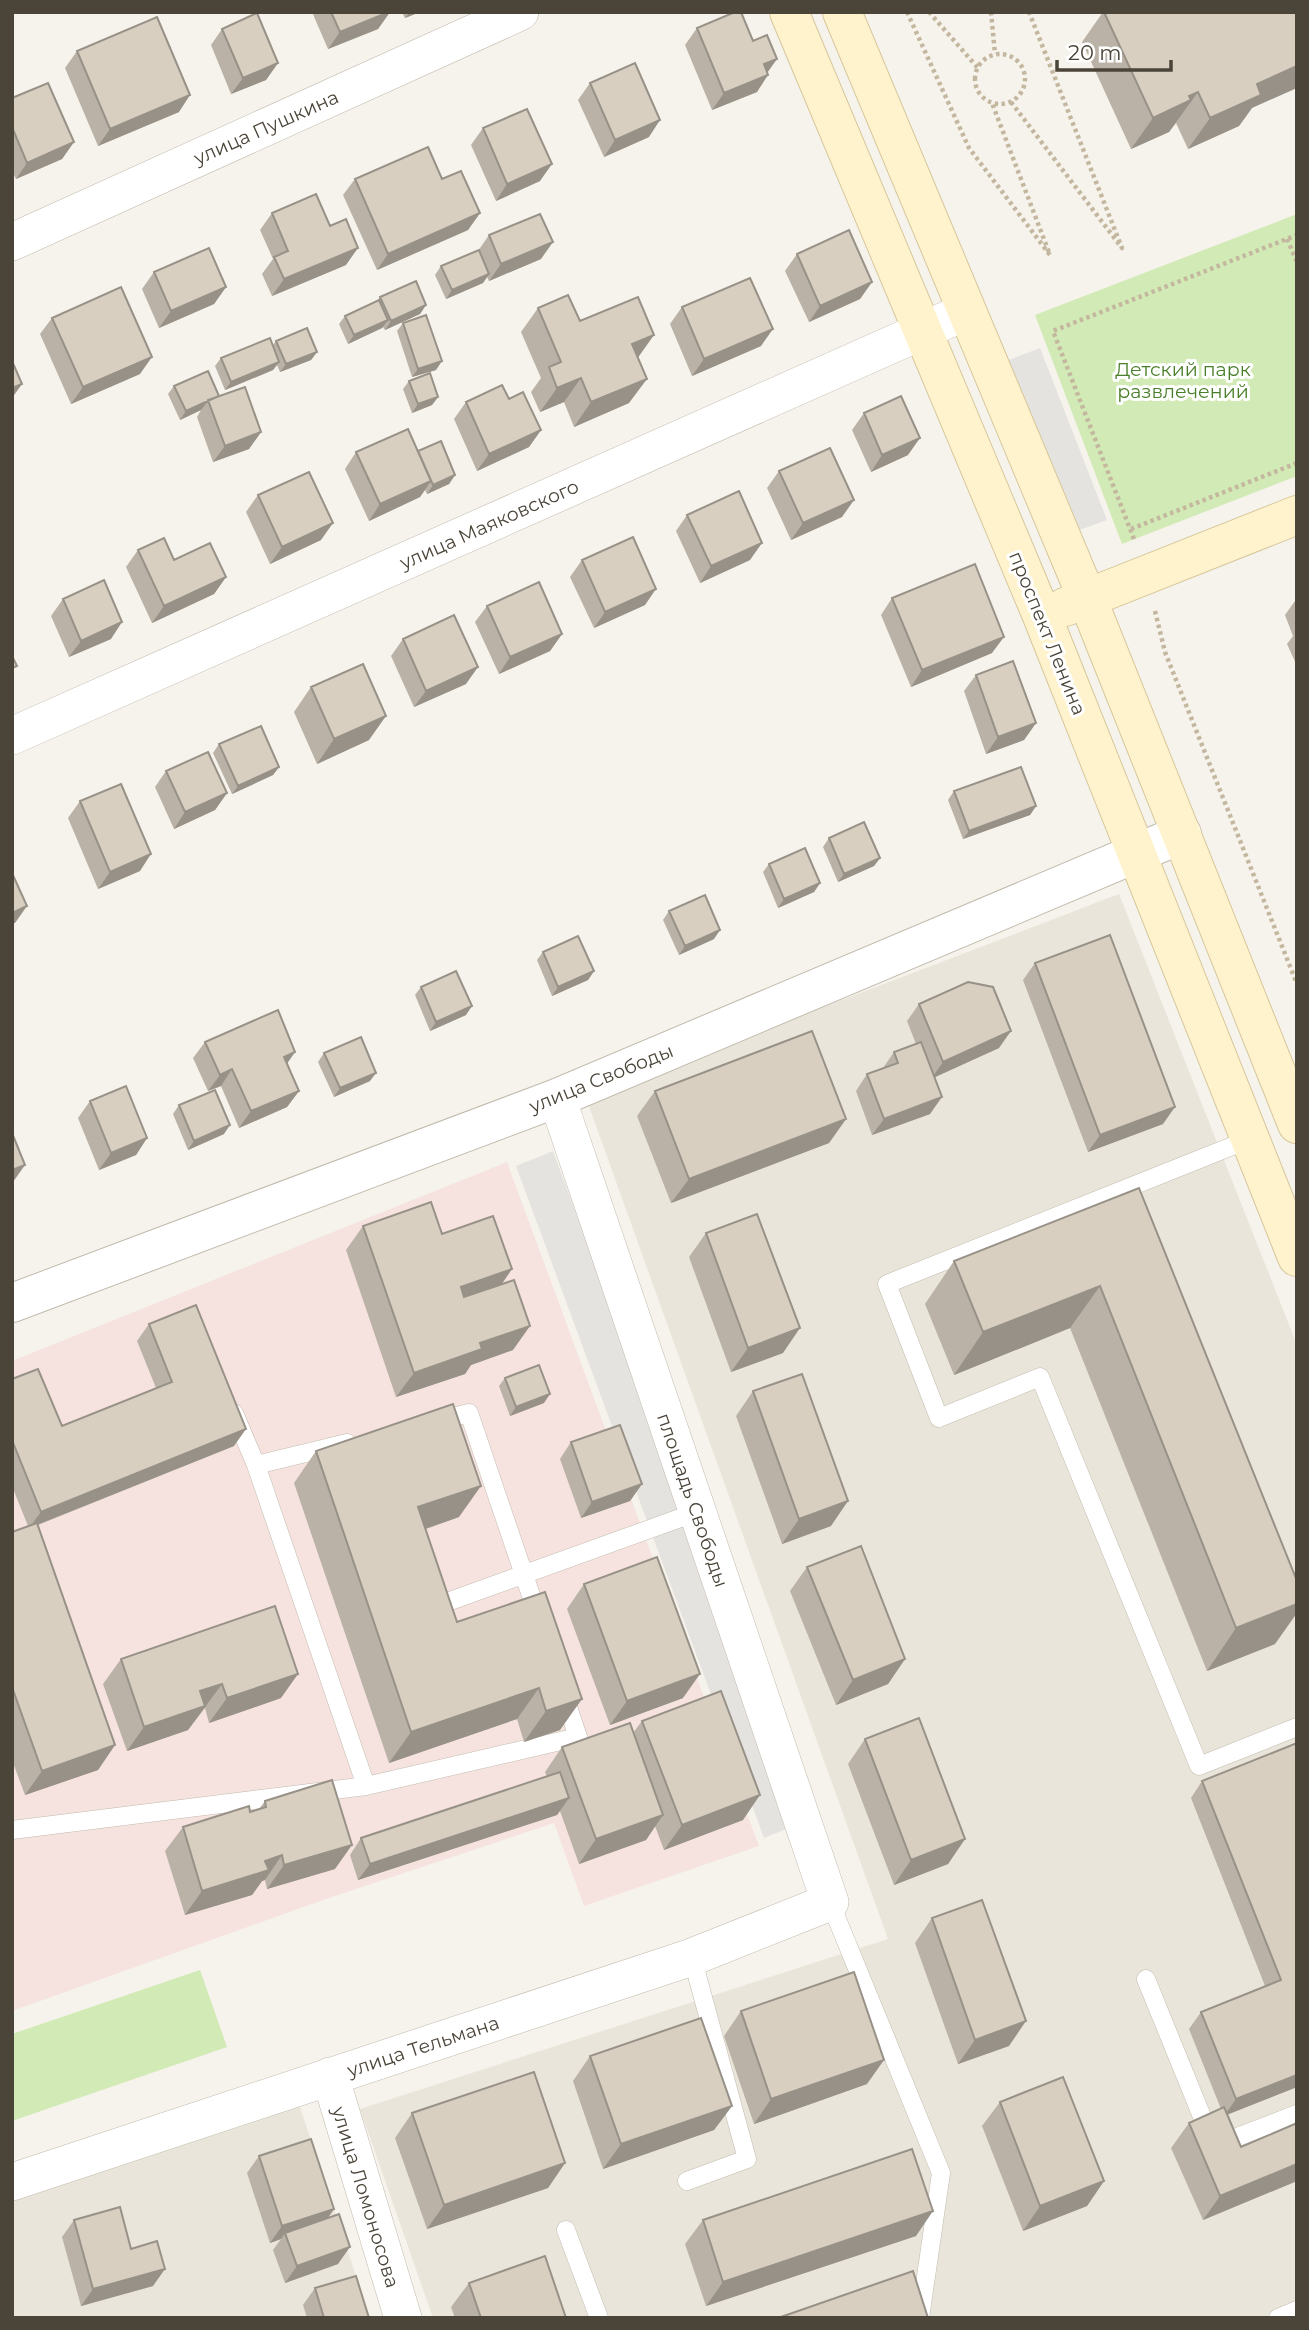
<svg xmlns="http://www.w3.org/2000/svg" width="1309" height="2330" font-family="Montserrat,sans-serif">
<rect width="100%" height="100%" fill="#f6f3ec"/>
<!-- residential -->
<path fill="#eae5da" d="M1119,894l178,451v973h-864l-73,-209 528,-170 -302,-841z
M298,2101l72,217h-358v-117z"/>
<!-- medical -->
<path fill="#f6e3e0" d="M507,1162l252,684 -175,60 -30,-83 -231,77 -311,111v-650z"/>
<!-- green -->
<path fill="#d2eab5" d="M1297,214v262l-175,68 -87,-229z
M200,1970l27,77 -215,74v-87z"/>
<!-- parking -->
<path fill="#e5e3e0" d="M1040,348l67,172 -30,11 -68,-171z
M553,1151l248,672 -37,15 -248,-672z"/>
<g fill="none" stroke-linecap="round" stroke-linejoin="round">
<defs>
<path id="service" d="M1250,1139l-363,145 52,134 101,-41 159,389 98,-39
M234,1413l22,52 110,321
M436,1421l33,-8 70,206
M256,1465l91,-22
M450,1601l247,-89
M12,1830l354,-44 212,-49 -15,-45
M830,1902l111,271 -21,145
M1146,1979l68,167 83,-32
M687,2181l60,-22 -55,-202
M566,2230l33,88
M1278,2318l19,-8"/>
<path id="minor" d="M12,242l508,-230
M12,736l955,-425
M330,2076l73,242
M12,2182l680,-225 138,-55 -273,-804"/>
<path id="tertiary" d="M12,1303l545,-205 625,-264"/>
<path id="secondary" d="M789,12l253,604 255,641
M842,12l245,586 210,526
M1065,607l232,-92"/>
</defs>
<!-- service casing -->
<use href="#service" stroke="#c2bbae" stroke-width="19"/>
<!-- minor casing -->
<use href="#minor" stroke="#c2bbae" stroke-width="38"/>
<!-- tertiary casing -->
<use href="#tertiary" stroke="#c2bbae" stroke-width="40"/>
<!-- secondary casing -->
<use href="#secondary" stroke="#d6c79b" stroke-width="40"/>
<!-- path -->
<path stroke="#c4b79f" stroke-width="4.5" stroke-dasharray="3.5 3.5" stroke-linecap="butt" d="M907,12l62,136 81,107 -58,-152
M929,12l49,56
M991,12l4,42
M975 79a25 25 0 1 1 50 0a25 25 0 1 1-50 0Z
M1011,102l111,146 -93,-236
M1287,239l10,23
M1131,529l166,-66
M1134,539l-81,-208 244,-96
M1155,611l10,41 132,332"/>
<!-- service -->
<use href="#service" stroke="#fff" stroke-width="18"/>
<!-- minor -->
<use href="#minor" stroke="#fff" stroke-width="37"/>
<!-- tertiary -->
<use href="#tertiary" stroke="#fff" stroke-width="38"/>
<!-- secondary -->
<use href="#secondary" stroke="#fff3cd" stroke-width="38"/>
</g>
<!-- wall -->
<path fill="#bab2a6" d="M312,12h78l-12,17 -50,20z
M402,12h18l-15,6z
M1103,12h194l-45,96 -13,18 -51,23 -12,-26 -7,9 -38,17 -49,-107z
M697,28l70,44 -10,20 -45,18 -27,-65z
M222,29l56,34 -12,17 -35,14 -20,-49z
M77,51l102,61 -81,34 -33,-78z
M590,83l59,54 -45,20 -26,-57z
M12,98l62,44 -12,17 -46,20 -4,-8z
M483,128l57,53 -44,20 -25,-56z
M355,179h87l38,34 -12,17 -91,40 -34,-75z
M272,213l74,52 -74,31 -10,-22 11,-15 -13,-29z
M489,235l52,24 -52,22 -2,-4 -4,6 -37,16 -11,-24 6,-9 37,-15z
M797,254l75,28 -12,17 -51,23 -24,-51z
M154,272l72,15 -12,17 -55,24 -17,-39z
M380,297l46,8 -6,9 -35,16 -2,-3 -1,1 -34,16 -9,-20 6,-8 33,-16z
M682,307l79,39 -69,30 -22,-52z
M538,308l42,13 58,37 -9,45 -55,24 -10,-25 -24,10 -9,-20 10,-14 -20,-46z
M52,318l88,56 -69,30 -31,-70z
M403,323l33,47 -24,7 -15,-46z
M276,341l41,11 -6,8 -31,12 -3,-7 -4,5 -48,20 -10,-24 6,-8 52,-13z
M409,381l29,16 -6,8 -20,8 -9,-24z
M174,386l45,10 42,36 -12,17 -36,13 -16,-45 4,-7 -21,10 -12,-26z
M509,399l32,31 -12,17 -52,24 -23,-52 12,-17z
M864,413l44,42 -37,17 -19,-42z
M418,451l37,24 -6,9 -22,10 -2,-4 -5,7 -51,24 -24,-52 11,-17z
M779,471l63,46 -51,23 -24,-52z
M258,495l63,45 -51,24 -24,-52z
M687,515l63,45 -50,23 -24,-52z
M138,550l36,10 52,17 -12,17 -62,29 -26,-56z
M582,560l63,45 -51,23 -24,-51z
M892,598l100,55 -81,34 -30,-72z
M1297,598v68l-10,-22 6,-8 -8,-21z
M63,599l48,40 -42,18 -18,-41z
M487,606l75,28 -12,17 -51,23 -24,-52z
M403,639l63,45 -52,23 -23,-51z
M976,675l60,48 -12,17 -38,14 -22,-63z
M311,687l58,53 -52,24 -23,-52z
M219,744l60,23 -6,8 -41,19 -19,-41z
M166,771l61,22 -12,17 -41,19 -19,-42z
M954,791l82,15 -6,9 -67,24 -15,-39z
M80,801l60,70 -42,18 -30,-71z
M829,838l51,20 -6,8 -36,16 -15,-35z
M769,864l51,19 -6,9 -36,16 -15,-36z
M669,911l45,28 -35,16 -16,-35z
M543,952l51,19 -6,9 -36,16 -15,-36z
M1035,963l128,161 -75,28 -65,-172z
M421,987l45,28 -36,16 -15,-36z
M919,1004l80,44 -65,29 -4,37 -58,21 -16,-44 11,-17 16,-6 11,-16 22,-8 -9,-23z
M205,1042l90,10 -8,11 12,28 -12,16 -48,21 -18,-42 -13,5 -15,-33z
M324,1053l46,28 -36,16 -16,-35z
M655,1091l191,28 -17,24 -158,60 -34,-87z
M90,1101l57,37 -11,17 -37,15 -21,-52z
M179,1105l45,29 -36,16 -15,-36z
M1139,1188l136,456 -68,27 -137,-343 -116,47 -29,-71 29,-43z
M363,1226l79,8 59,50 12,66 -42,15 -6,9 -69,23 -50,-147z
M706,1233l77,120 -52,19 -42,-115z
M149,1324l85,122 -196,79 77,220 -17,25 -73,25 -13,-35v-228l16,-6 -16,-40v-107l50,47 94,-38 -19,-47z
M505,1378l39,25 -34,13 -11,-30z
M753,1391l78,135 -49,18 -46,-128z
M571,1442l71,42 -12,17 -49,17 -21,-59z
M316,1451l143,66 -33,12 31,93 88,-30 15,138 -36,12 -7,-23 -128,44 -95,-280z
M807,1567l98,92 -17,25 -52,21 -46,-114z
M584,1584l99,114 -73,27 -43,-116z
M121,1659l160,39 -72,25 -4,-15 -17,22 -61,21 -24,-67z
M642,1721l101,99 -79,30 -9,-24 -9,14 -67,24 -19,-53 -3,4 -199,65 -8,-25 11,-17 186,-61 -2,-5 17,-25 71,-14z
M865,1739l100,100 -17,25 -54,21 -46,-121z
M1297,1743v344l-70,27 14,33 56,-24v58l-94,39 -32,-72 18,-25 32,-14 -32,-80 12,-17 64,-26 -74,-188 11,-17z
M265,1801l70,68 -68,20 -2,-9 -3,1 -10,14 -67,20 -20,-64 18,-24 67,-15 9,-3z
M932,1918l77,128 -51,18 -43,-121z
M741,2011l126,73 -113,40 -30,-88z
M590,2056l142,50 -18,24 -111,39 -30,-88z
M1000,2102l104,79 -17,25 -64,25 -41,-105z
M412,2113l153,50 -17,25 -121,41 -32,-91z
M259,2156l75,53 -6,9 10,46 -53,19 -12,-33 8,-11 -11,4 -23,-70z
M74,2220l79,66 -72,20 -19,-69z
M703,2220l213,16 -210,70 -21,-62z
M469,2283l97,35h-111l-4,-11z
M315,2288l54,30h-62l-4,-13z"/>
<!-- shaded-wall -->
<path fill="#979187" d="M390,12l-12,17 -50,20 12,-17z
M410,12h10l-15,6z
M777,59l-12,17 -1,-12z
M278,63l-12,17 -35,14 12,-16z
M1297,66v22l-45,20 -13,18 -51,23 22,-31 47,-34z
M768,75l-11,17 -45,18 12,-17z
M1198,92l-29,40 -38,17 22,-31 36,-22z
M190,95l-11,17 -81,34 12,-17z
M660,120l-11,17 -45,20 11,-17z
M74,142l-12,17 -46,20 11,-16z
M552,164l-12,17 -44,20 11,-17z
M480,213l-12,17 -91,40 11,-16z
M553,242l-12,17 -52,22 12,-17z
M358,248l-12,17 -74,31 12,-17z
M489,274l-6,9 -37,16 6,-9z
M872,282l-12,17 -51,23 11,-16z
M226,287l-12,17 -55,24 12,-17z
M426,305l-6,9 -35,16 6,-9z
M388,320l-6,8 -34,16 6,-9z
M773,329l-12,17 -69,30 12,-17z
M654,335l-17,24 -5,-15z
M317,352l-6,8 -31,12 6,-8z
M152,357l-12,17 -69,30 12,-17z
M442,361l-6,9 -24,7 6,-8z
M279,362l-6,8 -48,20 6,-8z
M581,378l-17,24 -24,10 17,-24z
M647,379l-18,24 -55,24 17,-25z
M22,384l-10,14v-10z
M438,397l-6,8 -20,8 6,-9z
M207,402l-6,8 -21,10 6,-9z
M541,430l-12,17 -52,24 12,-17z
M261,432l-12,17 -36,13 12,-16z
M920,438l-12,17 -37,17 11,-17z
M455,475l-6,9 -22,10 6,-9z
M431,481l-11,16 -51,24 11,-17z
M854,500l-12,17 -51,23 12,-17z
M333,523l-12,17 -51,24 12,-17z
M762,543l-12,17 -50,23 11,-17z
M226,577l-12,17 -62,29 12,-17z
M656,589l-11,16 -51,23 11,-16z
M122,622l-11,17 -42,18 12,-16z
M562,634l-12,17 -51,23 11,-17z
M1004,637l-12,16 -81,34 11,-17z
M478,667l-12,17 -52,23 12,-16z
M386,716l-17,24 -52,24 17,-25z
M1036,723l-12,17 -38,14 12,-17z
M279,767l-6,8 -41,19 6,-8z
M227,793l-12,17 -41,19 11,-17z
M1036,806l-6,9 -67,24 6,-8z
M151,854l-11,17 -42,18 12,-17z
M880,858l-6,8 -36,16 6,-8z
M820,883l-6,9 -36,16 6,-9z
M27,906l-12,17 -3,1v-11z
M720,930l-6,9 -35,16 6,-9z
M594,971l-6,9 -36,16 6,-9z
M472,1006l-6,9 -36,16 6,-9z
M1011,1031l-12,17 -68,31 12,-17z
M295,1052l-11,16v-11z
M232,1069l-11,17 -13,5 12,-16z
M376,1073l-6,8 -36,16 6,-9z
M299,1091l-12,16 -48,21 12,-17z
M942,1097l-12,17 -58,21 12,-16z
M1175,1107l-12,17 -75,28 12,-17z
M846,1119l-17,24 -158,60 18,-24z
M230,1125l-6,9 -36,16 6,-9z
M147,1138l-11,17 -37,15 12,-17z
M25,1165l-12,17h-1v-12z
M512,1269l-17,25 -52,17 18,-24z
M1100,1286l-30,42 -116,47 29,-43z
M530,1326l-17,24 -42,15 -6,9 -69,23 18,-24 66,-30z
M800,1328l-17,25 -52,19 17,-24z
M550,1394l-6,9 -34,13 6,-9z
M246,1429l-12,17 -205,82 12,-16z
M642,1484l-12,17 -49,17 11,-16z
M481,1486l-22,31 -63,22 22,-32z
M848,1501l-17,25 -49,18 17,-25z
M1297,1604v9l-22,31 -68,27 29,-43z
M905,1659l-17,25 -52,21 17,-25z
M298,1674l-17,24 -72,25 18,-25z
M700,1674l-17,24 -73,27 17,-24z
M222,1684l-34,46 -61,21 17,-24 56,-36z
M539,1688l-22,31 -128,44 22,-31z
M582,1699l-22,31 -36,12 22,-31z
M115,1745l-17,25 -73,25 17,-24z
M760,1795l-17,25 -79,30 18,-25z
M569,1798l-12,17 -199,65 12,-16z
M663,1815l-17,25 -67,24 17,-25z
M965,1839l-17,25 -54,21 17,-25z
M352,1845l-17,24 -68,20 17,-24z
M282,1855l-17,25 -3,1 -10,14 -67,20 17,-24 63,-30z
M1026,2021l-17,25 -51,18 17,-24z
M884,2060l-17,24 -113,40 17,-25z
M1297,2075v12l-73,29 12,-17z
M732,2106l-18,24 -111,39 18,-25z
M565,2163l-17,25 -121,41 17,-24z
M1297,2164v17l-94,39 17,-24z
M1104,2181l-17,25 -64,25 17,-25z
M334,2209l-12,17 -37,7 -4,6 -11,4 12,-17z
M933,2211l-17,25 -210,70 17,-24z
M350,2247l-12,17 -53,19 12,-17z
M165,2269l-12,17 -72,20 12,-17z"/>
<!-- building -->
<path fill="#d8cfc1" stroke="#979187" stroke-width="2" d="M331,12h58l-49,20z
M735,12h6l12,29 14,-6 10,24 -13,5 4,11 -44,18 -27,-65z
M1104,12h193v54l-40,18 4,11 -51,23 -12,-26 -9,4 2,4 -38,18z
M257,13l21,50 -35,15 -21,-49z
M157,17l33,78 -80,34 -33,-78z
M635,63l25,57 -45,20 -25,-57z
M48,83l26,59 -47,21 -15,-36v-29z
M527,109l25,55 -45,20 -24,-56z
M428,147l14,32 19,-8 19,42 -92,41 -33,-75z
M316,194l14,32 16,-7 12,29 -74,31 -10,-22 14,-6 -16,-38z
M540,214l13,28 -52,22 -12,-29z
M849,230l23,52 -52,24 -23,-52z
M209,248l17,39 -55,24 -17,-39z
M479,250l10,24 -37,16 -11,-24z
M750,278l23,51 -69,30 -22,-52z
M416,281l10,24 -35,16 -11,-24z
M121,287l31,70 -69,30 -31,-69z
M568,295l12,26 58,-24 16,38 -22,9 15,35 -56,23 -10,-24 -24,10 -8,-21 12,-5 -23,-54z
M379,300l9,20 -34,15 -9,-19z
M426,315l16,46 -24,8 -15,-46z
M307,328l10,24 -31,12 -10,-23z
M270,338l9,24 -48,20 -10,-24z
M12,361l10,23 -10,4z
M208,371l11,25 -33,15 -12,-25z
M430,373l8,24 -20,7 -9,-23z
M502,385l7,14 14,-7 18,38 -52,24 -23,-52z
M245,387l16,45 -36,14 -17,-46z
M901,396l19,42 -38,17 -18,-42z
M408,429l23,52 -51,23 -24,-52z
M441,441l14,34 -22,10 -15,-34z
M830,448l24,52 -51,23 -24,-52z
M309,472l24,51 -51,24 -24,-52z
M739,491l23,52 -51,23 -24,-51z
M633,537l23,52 -51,23 -23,-52z
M164,538l10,22 36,-17 16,34 -62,29 -26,-56z
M975,564l29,73 -82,33 -30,-72z
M104,580l18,42 -41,19 -18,-42z
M539,582l23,52 -52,23 -23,-51z
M454,615l24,52 -52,24 -23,-52z
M12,656l5,10 -5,2z
M1013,661l23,62 -38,14 -22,-62z
M363,664l23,52 -52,23 -23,-52z
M261,726l18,41 -41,19 -19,-42z
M208,752l19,41 -42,19 -19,-41z
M1021,767l15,39 -67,25 -15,-40z
M121,784l30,70 -41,18 -30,-71z
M864,822l16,36 -36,16 -15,-36z
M805,848l15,35 -36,16 -15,-35z
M12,873l15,33 -15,7z
M705,895l15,35 -35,16 -16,-35z
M1110,935l65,172 -75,28 -65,-172z
M578,936l16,35 -36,16 -15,-35z
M456,971l16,35 -36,16 -15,-35z
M968,982l25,5 18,44 -68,31 -24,-58z
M278,1010l17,42 -11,5 15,34 -48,20 -19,-42 -12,6 -15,-33z
M812,1031l34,88 -157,60 -34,-88z
M361,1037l15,36 -36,15 -16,-35z
M921,1042l21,55 -58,22 -17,-45 31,-11 -4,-11z
M126,1086l21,52 -36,15 -21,-52z
M215,1090l15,35 -36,16 -15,-36z
M12,1133l13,32 -13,5z
M1139,1188l158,393v23l-61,24 -136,-342 -117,46 -29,-71z
M431,1202l11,32 51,-18 19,53 -51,18 3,10 50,-17 16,46 -50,17 2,6 -68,24 -51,-147z
M757,1214l43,114 -52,20 -42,-115z
M196,1305l50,124 -205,83 -29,-72v-61l26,-10 24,57 110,-44 -23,-58z
M539,1365l11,29 -34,13 -11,-29z
M802,1374l46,127 -49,18 -46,-128z
M453,1404l28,82 -63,21 39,115 88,-30 37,107 -36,12 -7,-23 -128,44 -95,-281z
M620,1425l22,59 -50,18 -21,-60z
M37,1523l78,222 -73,26 -30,-84v-155z
M861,1546l44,113 -52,21 -46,-113z
M657,1557l43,117 -73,27 -43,-117z
M275,1606l23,68 -71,24 -5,-14 -22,7 5,15 -61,21 -23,-68z
M721,1691l39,104 -78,30 -40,-104z
M919,1718l46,121 -54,21 -46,-121z
M630,1723l33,92 -67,24 -34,-92z
M1297,1743v332l-61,24 -35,-87 80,-32 -79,-199z
M560,1772l9,26 -199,66 -9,-26z
M332,1780l20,65 -68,20 -2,-10 -17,6 4,9 -67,21 -19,-64 66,-21 1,6 16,-5 -1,-6z
M982,1900l44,121 -51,19 -43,-122z
M854,1972l30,88 -113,39 -30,-88z
M701,2018l31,88 -111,38 -31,-88z
M534,2072l31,91 -121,42 -32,-92z
M1063,2077l41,104 -64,25 -40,-104z
M1224,2107l17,40 56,-24v41l-77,32 -31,-73z
M311,2139l23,70 -52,17 -23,-70z
M912,2149l21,62 -210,71 -20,-62z
M120,2207l11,42 26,-8 8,28 -72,20 -19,-69z
M339,2214l11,33 -53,19 -12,-33z
M545,2256l21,62h-85l-12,-35z
M913,2271l15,47h-150z
M356,2276l13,42h-45l-9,-30z"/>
<g text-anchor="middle" stroke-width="6" stroke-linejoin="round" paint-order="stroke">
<!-- street labels -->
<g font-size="19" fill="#4b4439" stroke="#fff">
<text transform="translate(266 127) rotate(-24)" y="7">улица Пушкина</text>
<text transform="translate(489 524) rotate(-24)" y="7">улица Маяковского</text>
<text transform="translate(1048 633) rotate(68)" y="7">проспект Ленина</text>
<text transform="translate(601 1078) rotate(-22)" y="7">улица Свободы</text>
<text transform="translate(693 1500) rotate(71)" y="7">площадь Свободы</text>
<text transform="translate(423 2046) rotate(-18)" y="7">улица Тельмана</text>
<text transform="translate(366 2197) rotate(73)" y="7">улица Ломоносова</text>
</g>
<!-- park labels -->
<g font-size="19" fill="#4a7f2a" stroke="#fff">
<text x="1183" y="376">Детский парк<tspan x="1183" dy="22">развлечений</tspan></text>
</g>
</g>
<!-- border -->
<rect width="1309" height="2330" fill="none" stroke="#4b4439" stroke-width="28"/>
<!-- scale -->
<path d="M1057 60v10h114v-10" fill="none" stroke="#4b4439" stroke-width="3.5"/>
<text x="1068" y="60" font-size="21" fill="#4b4439" stroke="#ffffff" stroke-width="5" paint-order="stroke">20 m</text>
</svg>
